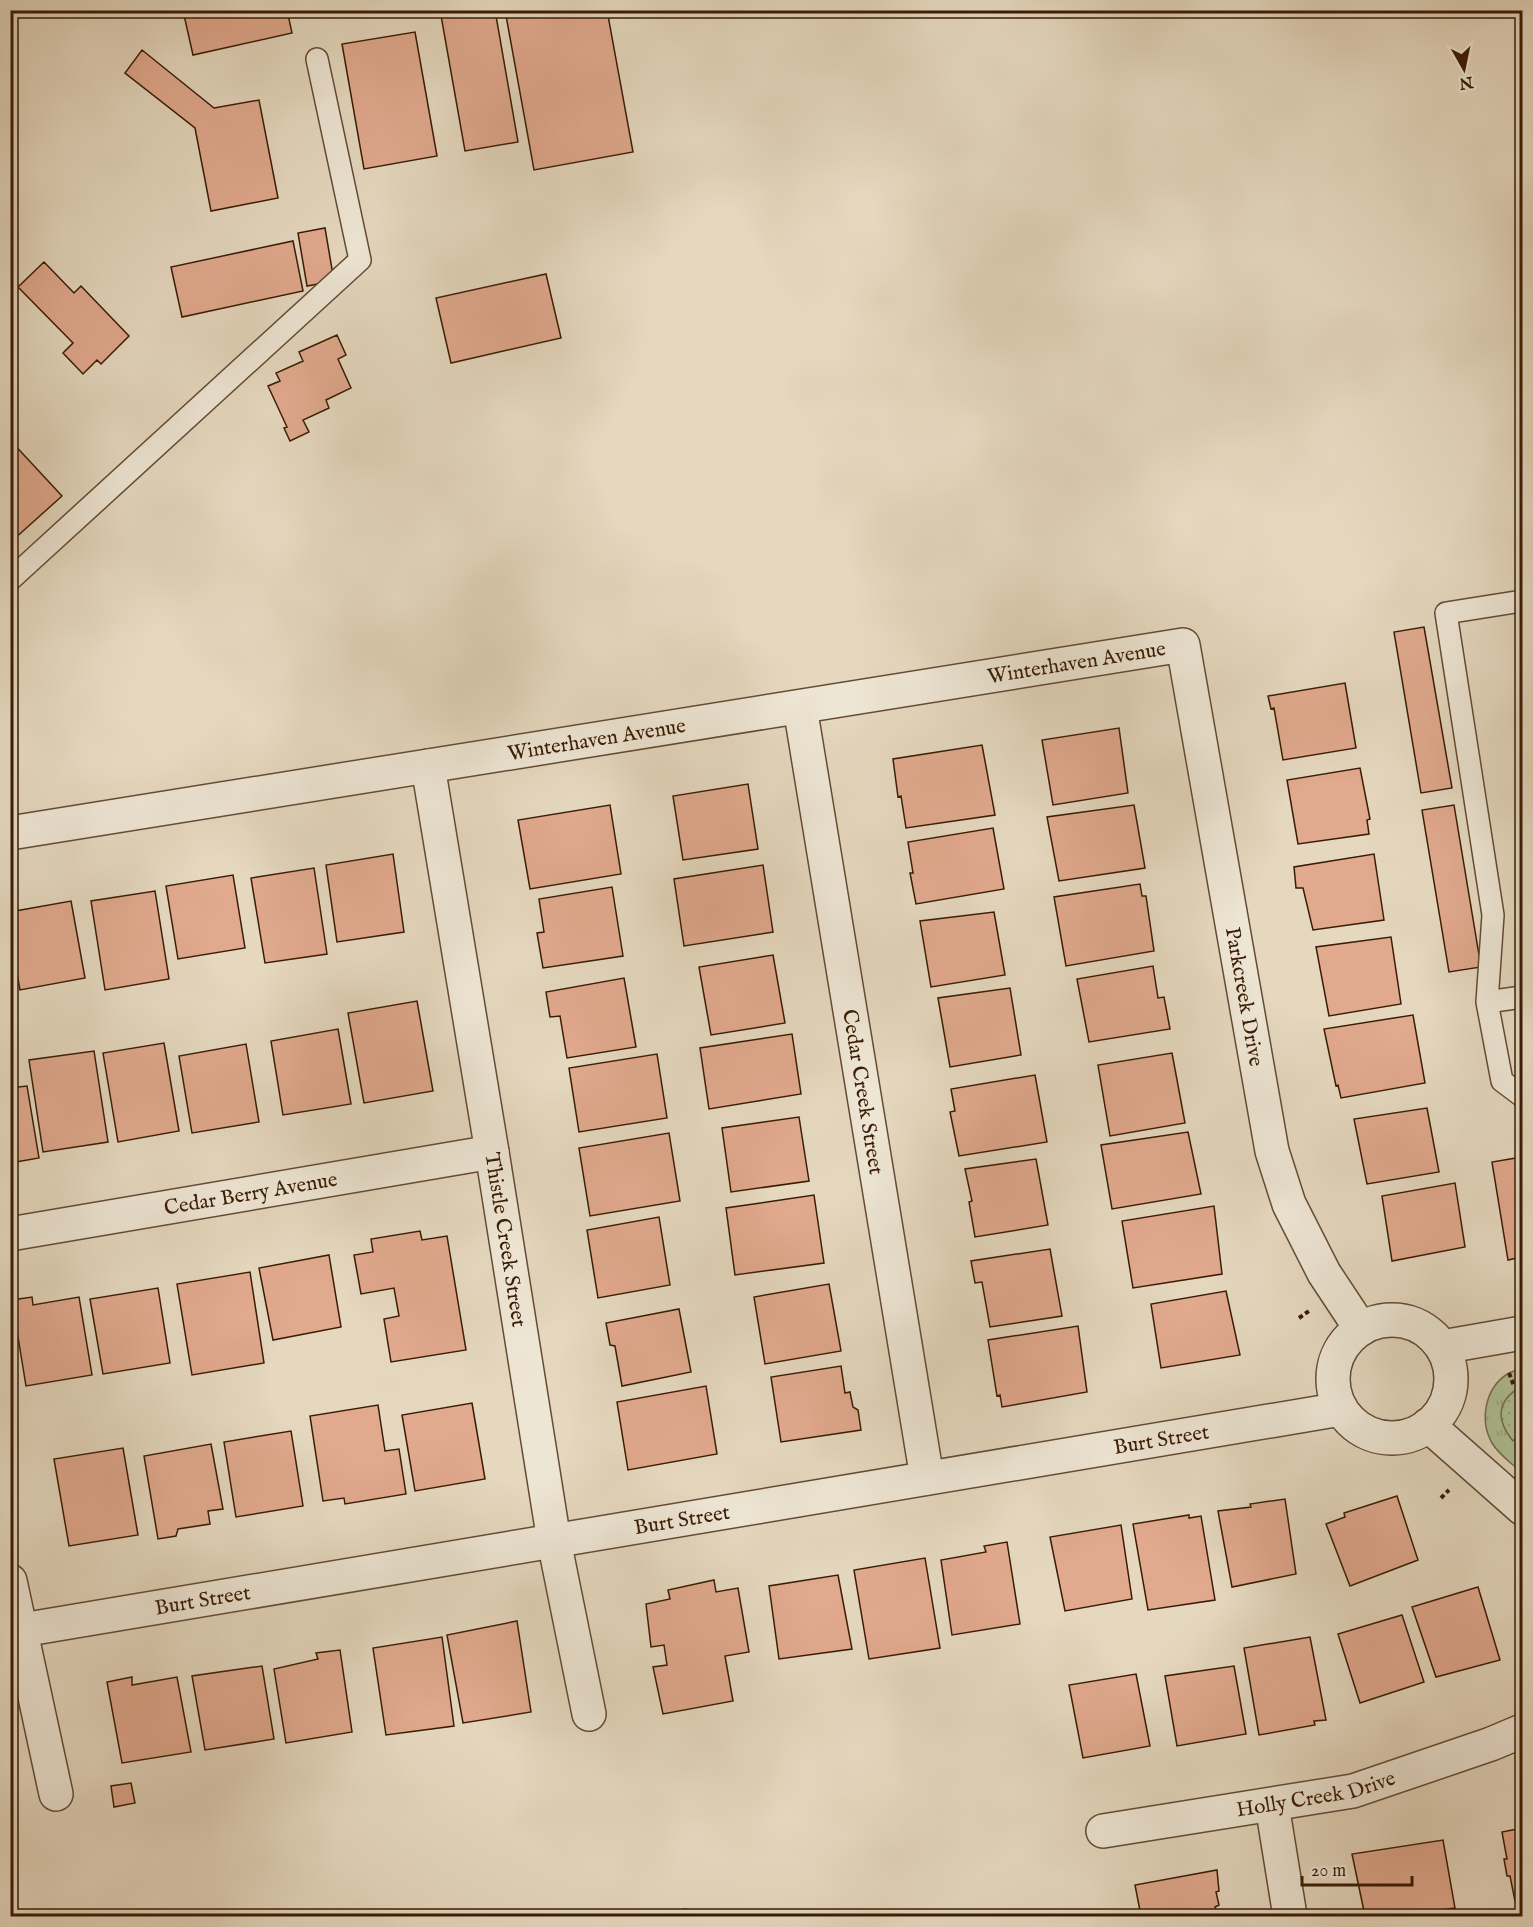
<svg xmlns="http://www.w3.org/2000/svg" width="1533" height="1927" font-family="'IM FELL English',serif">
<defs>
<pattern id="park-tufts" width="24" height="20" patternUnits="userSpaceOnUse" patternTransform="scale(1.5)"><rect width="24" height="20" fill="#afc096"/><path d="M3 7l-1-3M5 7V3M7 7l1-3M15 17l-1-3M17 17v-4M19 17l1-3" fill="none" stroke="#97a480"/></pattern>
<pattern id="garden-dots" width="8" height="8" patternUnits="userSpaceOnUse" patternTransform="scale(1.5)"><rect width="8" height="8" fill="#afc096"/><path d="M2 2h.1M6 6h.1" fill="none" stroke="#97a480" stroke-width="1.8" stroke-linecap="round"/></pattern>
</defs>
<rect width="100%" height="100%" fill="#e5d8bf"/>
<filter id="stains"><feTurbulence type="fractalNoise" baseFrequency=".00333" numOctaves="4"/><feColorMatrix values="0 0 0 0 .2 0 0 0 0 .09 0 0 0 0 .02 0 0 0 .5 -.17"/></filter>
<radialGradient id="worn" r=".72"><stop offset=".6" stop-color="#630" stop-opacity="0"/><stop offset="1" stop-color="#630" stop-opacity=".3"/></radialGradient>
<!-- park -->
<path fill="url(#park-tufts)" stroke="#746e4d" stroke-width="1.5" d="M1522,1369v104c-9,-9 -23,-18 -30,-30 -13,-23 -7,-56 17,-70 4,-2 9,-3 13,-4z"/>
<!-- garden -->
<path fill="url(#garden-dots)" stroke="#746e4d" stroke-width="1.5" d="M1522,1386v49l-2,-1 -7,7c-18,-22 -16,-41 9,-55z"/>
<!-- building -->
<path fill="#e1a98e" stroke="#391c04" stroke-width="1.5" d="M204,10h83l5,23 -99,22 -9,-40z
M440,10h55l23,132 -53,9z
M505,10h102l26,142 -99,18z
M415,32l22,124 -73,13 -22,-125z
M142,50l72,58 45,-8 19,98 -67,13 -16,-83 -70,-55z
M10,227l8,13 -8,4z
M325,228l9,53 -27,5 -9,-53z
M293,241l10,50 -121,26 -11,-50z
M44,262l30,31 7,-7 48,50 -28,28 -4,-4 -14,14 -20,-21 10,-10 -55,-56z
M546,274l15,64 -110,25 -15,-65z
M337,335l9,20 -8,4 13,29 -25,12 3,8 -26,12 6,12 -19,9 -6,-13 3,-1 -19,-41 12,-5 -4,-8 27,-12 -4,-9z
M10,440l52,56 -49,44 -3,-3z
M1424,627l28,161 -31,5 -27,-161z
M1345,683l11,65 -73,12 -9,-52 -3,1 -3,-13z
M1119,728l9,65 -75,12 -11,-65z
M982,745l13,70 -89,13 -5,-32 -3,1 -5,-38z
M1360,768l10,51 -3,1 2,14 -71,10 -11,-64z
M748,784l10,65 -75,11 -10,-64z
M610,805l11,69 -91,15 -12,-69z
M1134,805l11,63 -86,13 -12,-64z
M1454,805l27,162 -32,5 -27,-162z
M993,828l11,61 -88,15 -6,-31h3l-5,-31z
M393,854l11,78 -67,10 -11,-77z
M1374,854l10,66 -71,10 -10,-42h-7l-2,-21z
M763,865l10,67 -89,14 -10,-67z
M314,868l13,86 -62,9 -14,-85z
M233,875l12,73 -67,11 -12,-73z
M1140,884l2,12h4l8,55 -88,15 -12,-69z
M612,887l11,69 -80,12 -6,-35 7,-1 -5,-33z
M155,891l14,88 -64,11 -14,-89z
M71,901l14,77 -65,12 -10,-54v-24z
M994,912l11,63 -74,12 -11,-66z
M1391,937l10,67 -72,12 -13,-69z
M773,955l12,68 -74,12 -12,-68z
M1153,966l5,32 6,-1 6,32 -81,13 -12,-63z
M624,978l12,69 -69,11 -7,-42 -10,1 -4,-25z
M1010,988l11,67 -71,12 -12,-69z
M417,1001l16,90 -69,12 -16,-90z
M1413,1015l12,68 -84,15 -3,-13 -2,1 -12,-57z
M338,1029l13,75 -68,11 -12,-74z
M792,1034l9,60 -92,15 -9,-61z
M164,1043l15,88 -61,11 -15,-89z
M246,1044l13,78 -67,11 -13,-77z
M94,1051l14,91 -65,10 -14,-92z
M1172,1053l13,70 -75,13 -12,-71z
M657,1054l10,64 -88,14 -10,-64z
M1035,1075l12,67 -88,14 -9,-44 5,-1 -4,-22z
M27,1086l12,72 -29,5v-75z
M1427,1108l12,64 -72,12 -13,-65z
M799,1117l10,64 -78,11 -9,-64z
M1188,1132l13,62 -89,15 -11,-64z
M669,1133l11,68 -90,15 -11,-68z
M1522,1157v100l-14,3 -16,-98z
M1036,1159l12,66 -73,12 -6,-35 3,-1 -7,-32z
M1455,1183l10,64 -73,14 -10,-65z
M814,1195l10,68 -89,12 -9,-67z
M1214,1206l8,68 -89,14 -11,-67z
M659,1217l11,68 -72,13 -11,-68z
M420,1231l2,9 25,-4 19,114 -75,12 -7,-43 15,-3 -5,-28 -33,6 -7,-39 19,-3 -2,-13z
M1050,1249l12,67 -72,11 -8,-45 -7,1 -4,-22z
M329,1255l12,72 -68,13 -14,-72z
M250,1272l14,91 -72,12 -15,-91z
M829,1284l12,67 -76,13 -11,-67z
M158,1288l12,75 -67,11 -13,-75z
M1226,1291l14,64 -79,13 -10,-64z
M32,1297l1,8 46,-8 13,78 -66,11 -14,-86z
M679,1309l12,63 -69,14 -7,-40 -5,-1 -4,-22z
M1078,1326l9,66 -85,15 -2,-12 -3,1 -9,-56z
M841,1366l4,27 5,-1 3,15 5,3 3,20 -80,12 -10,-65z
M706,1386l11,68 -89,16 -11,-68z
M472,1403l13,76 -70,12 -13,-76z
M378,1405l7,46 14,-2 7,45 -61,10 -1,-6 -21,3 -13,-85z
M291,1431l12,75 -67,11 -12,-75z
M211,1444l12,65 -15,2 2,13 -32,5 -2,7 -18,3 -14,-83z
M123,1448l15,87 -69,11 -15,-87z
M1397,1496l21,64 -68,26 -24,-62 19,-7 -1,-4z
M1285,1499l11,75 -64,13 -14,-76 33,-4 -1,-3z
M1189,1515v3l12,-2 14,84 -67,10 -15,-86z
M1121,1525l11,74 -67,12 -15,-74z
M1007,1542l13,82 -68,11 -11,-75 45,-8 -2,-6z
M925,1558l15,90 -71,11 -15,-89z
M838,1575l14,74 -73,10 -10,-73z
M714,1580l2,12 22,-4 11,64 -24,4 8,45 -70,13 -10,-47 14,-2 -3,-20 -13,2 -5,-43 24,-5 -2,-9z
M1478,1587l22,73 -64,17 -24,-70z
M1402,1615l22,67 -64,21 -22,-69z
M517,1621l14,91 -68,11 -16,-88z
M442,1637l12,89 -68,9 -13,-87z
M1310,1637l16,83 -12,1 1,4 -56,10 -15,-87z
M340,1650l12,82 -66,11 -12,-74 44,-10 -2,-6z
M262,1666l12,73 -69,11 -13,-74z
M1234,1666l12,68 -69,12 -12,-70z
M1136,1674l14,72 -67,12 -14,-73z
M132,1677v8l45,-8 14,75 -69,11 -15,-81z
M131,1783l4,20 -21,4 -3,-21z
M1522,1828v72l-7,1 -5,-25h-3l-3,-17h3l-5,-27z
M1443,1840l12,68 -56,8h-34l-13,-62z
M1217,1870l2,21 -3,1 3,13 -4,2 2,9h-76l-6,-31z
M686,1909l1,7h-49z"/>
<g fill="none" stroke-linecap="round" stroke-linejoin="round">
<defs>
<path id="lane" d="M10,580l350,-320 -43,-201
M1522,997l-35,5 15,79 20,15
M1487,1002l6,-87 -47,-302 76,-12"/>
<g id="street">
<path id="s1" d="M800,707l127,771"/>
<path id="s2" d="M428,766l64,386 62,389 35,173"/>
<path id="s3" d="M10,833l1173,-188 89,506 17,53 35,69 37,56"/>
<path id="s4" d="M10,1234l482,-82"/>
<circle cx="1392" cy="1379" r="59"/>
<path d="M1442,1347l80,-14"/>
<path d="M1428,1425l94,83"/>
<path d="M10,1581l46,213"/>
<path id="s5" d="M22,1630l1319,-221"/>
<path d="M1272,1805l18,111"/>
<path id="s6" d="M1103,1831l250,-40 138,-47 31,-13"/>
</g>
</defs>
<!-- lane casing -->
<use href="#lane" stroke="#644b33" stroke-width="24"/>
<!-- street casing -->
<use href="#street" stroke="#644b33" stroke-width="36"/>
<!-- path -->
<path stroke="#391c04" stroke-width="4" stroke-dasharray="4.5 3" stroke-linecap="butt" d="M1299,1318l10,-7
M1509,1373l5,13
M1441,1498l8,-8"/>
<!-- lane -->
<use href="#lane" stroke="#eee6d5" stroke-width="21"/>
<!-- street -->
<use href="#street" stroke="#eee6d5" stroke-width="33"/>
</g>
<g text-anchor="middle" stroke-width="4.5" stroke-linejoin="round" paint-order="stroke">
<!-- street labels -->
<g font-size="21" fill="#391c04" stroke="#eee6d5">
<text dy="7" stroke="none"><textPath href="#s3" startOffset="1080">Winterhaven Avenue</textPath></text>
<text dy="7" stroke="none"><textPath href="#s3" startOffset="594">Winterhaven Avenue</textPath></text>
<text dy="7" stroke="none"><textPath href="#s3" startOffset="1545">Parkcreek Drive</textPath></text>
<text dy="7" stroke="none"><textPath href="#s1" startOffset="390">Cedar Creek Street</textPath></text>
<text dy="7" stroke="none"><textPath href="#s4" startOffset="244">Cedar Berry Avenue</textPath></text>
<text dy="7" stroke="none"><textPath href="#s2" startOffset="480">Thistle Creek Street</textPath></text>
<text dy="7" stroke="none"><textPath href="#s5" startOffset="1155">Burt Street</textPath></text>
<text dy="7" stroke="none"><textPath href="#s5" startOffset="669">Burt Street</textPath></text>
<text dy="7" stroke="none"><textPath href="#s5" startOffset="183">Burt Street</textPath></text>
<text dy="7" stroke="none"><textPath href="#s6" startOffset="216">Holly Creek Drive</textPath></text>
</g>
</g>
<!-- margin -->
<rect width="1533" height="1927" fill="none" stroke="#e5d8bf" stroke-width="36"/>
<rect x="12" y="12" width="1509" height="1903" fill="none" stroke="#391c04" stroke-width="3"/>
<rect x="18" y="18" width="1497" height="1891" fill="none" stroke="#391c04" stroke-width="1.5"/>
<!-- north arrow -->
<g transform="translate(1464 69) rotate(171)" stroke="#eee6d5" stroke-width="4.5" paint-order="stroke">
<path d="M0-4.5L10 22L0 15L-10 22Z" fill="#391c04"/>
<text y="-9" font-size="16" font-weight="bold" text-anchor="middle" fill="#391c04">N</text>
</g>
<!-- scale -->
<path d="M1302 1876v9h110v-9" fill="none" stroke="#391c04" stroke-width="3"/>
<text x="1311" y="1876" font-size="18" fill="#391c04" stroke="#eee6d5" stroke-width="4.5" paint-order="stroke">20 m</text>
<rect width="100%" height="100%" filter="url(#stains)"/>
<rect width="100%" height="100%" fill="url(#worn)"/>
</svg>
